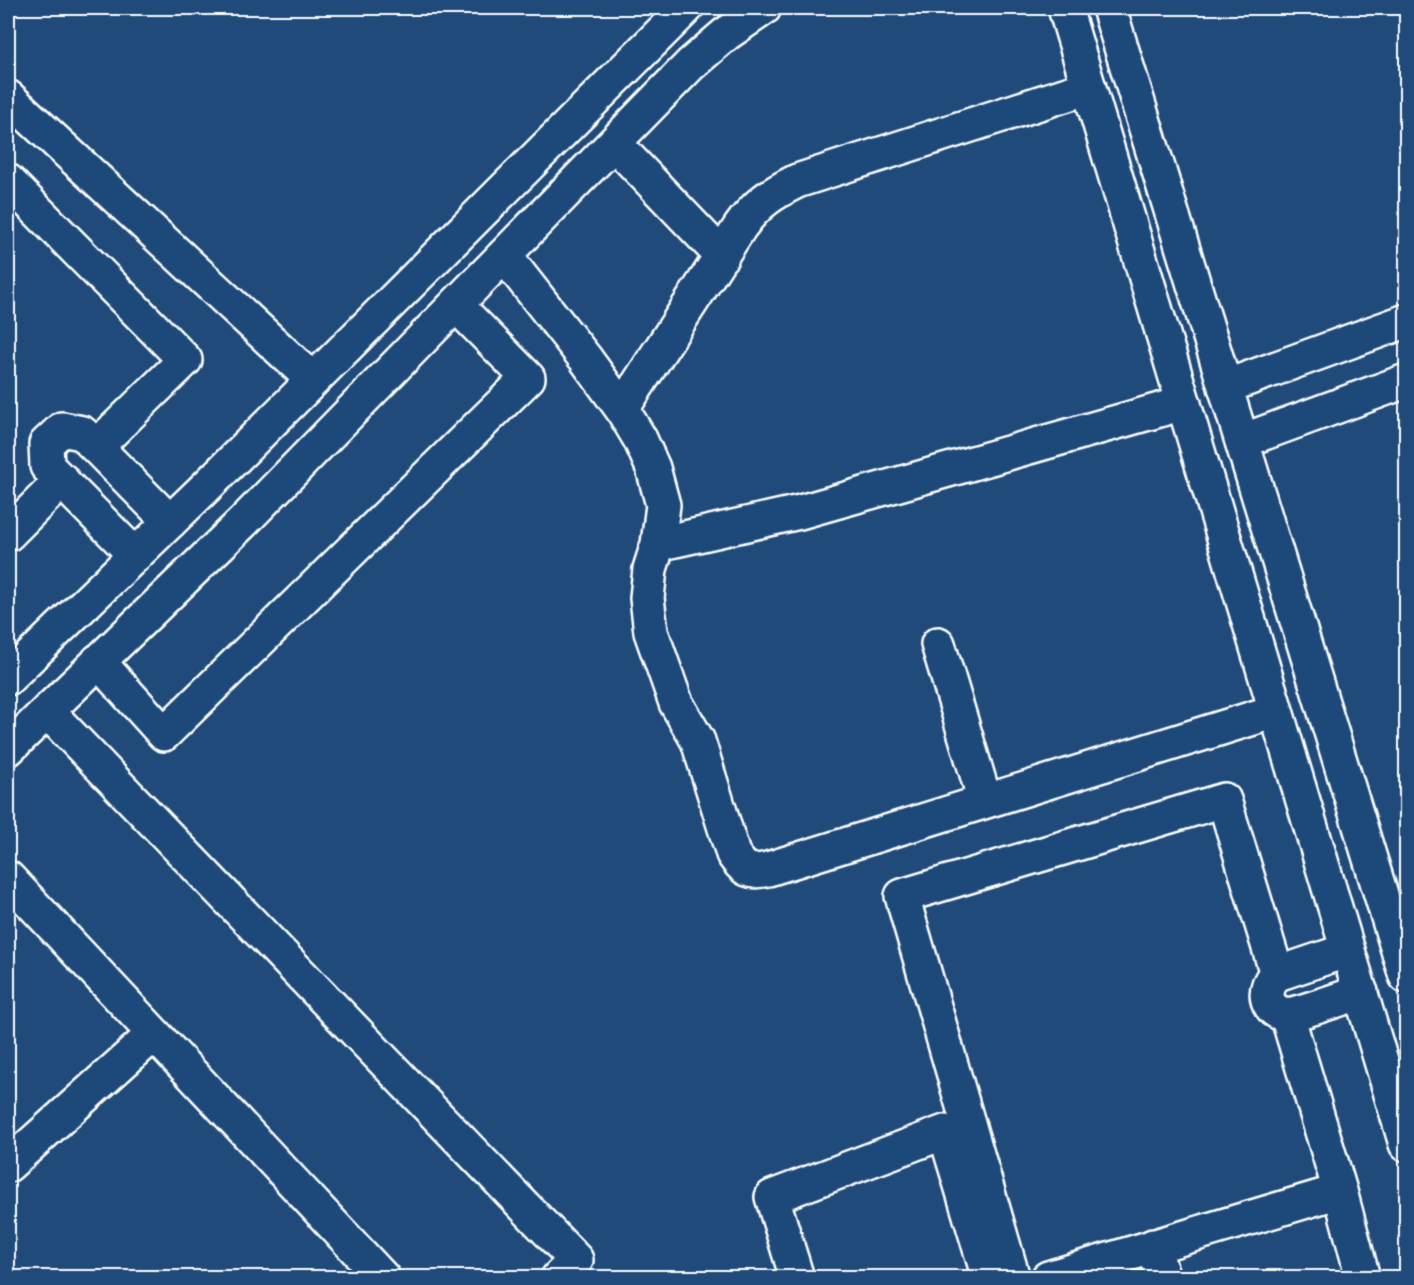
<svg xmlns="http://www.w3.org/2000/svg" width="1414" height="1285" font-family="'Patrick Hand',sans-serif">
<rect width="100%" height="100%" fill="#1f4a7a"/>
<filter id="ink" filterUnits="userSpaceOnUse"><feTurbulence type="fractalNoise" baseFrequency=".0167" numOctaves="2"/><feDisplacementMap in="SourceGraphic" scale="12" xChannelSelector="R" yChannelSelector="G"/><feConvolveMatrix kernelMatrix="1 2 1 2 8 2 1 2 1" color-interpolation-filters="sRGB"/></filter>
<g filter="url(#ink)">
<g fill="none" stroke-linecap="round" stroke-linejoin="round">
<defs>
<path id="minor" d="M1065,8l341,1136
M1109,8l297,968
M8,97l305,283
M614,143l108,113
M8,181l177,179 -89,87 74,75
M504,255l81,103 37,51 18,30 13,29 10,37 -5,39 -8,25 -3,29 4,34 25,71 22,38 35,113c12,17 16,19 35,15l508,-158
M1225,387l181,-66
M622,409l118,-182c17,-24 31,-33 57,-46l292,-94
M1242,441l164,-60
M96,447l-14,-14 -20,-4 -16,15 1,22 88,89
M8,534l54,-54
M658,544l142,-32 384,-109
M938,644l47,157
M98,661l66,73 364,-356 -72,-73
M8,678l199,-192 479,-478
M47,711l529,549 -18,18
M8,749l235,-227 448,-458 35,-30 38,-26
M8,878l375,400
M1277,974c-15,12 -13,36 7,40 11,2 63,-18 77,-22
M8,1165l146,-131
M1340,1191l23,87
M1153,1246l10,32
M797,1278l-25,-81 173,-65 44,146
M1013,1278l-111,-382 322,-96 53,174 71,-24
M1048,1278l292,-87 -53,-176"/>
</defs>
<!-- minor casing -->
<use href="#minor" stroke="#fff" stroke-width="38"/>
<!-- minor -->
<use href="#minor" stroke="#1f4a7a" stroke-width="33"/>
</g>
</g>
<!-- margin -->
<rect width="1414" height="1285" fill="none" stroke="#1f4a7a" stroke-width="30"/>
<rect x="15" y="15" width="1384" height="1255" fill="none" stroke="#fff" stroke-width="2" filter="url(#ink)"/>
</svg>
